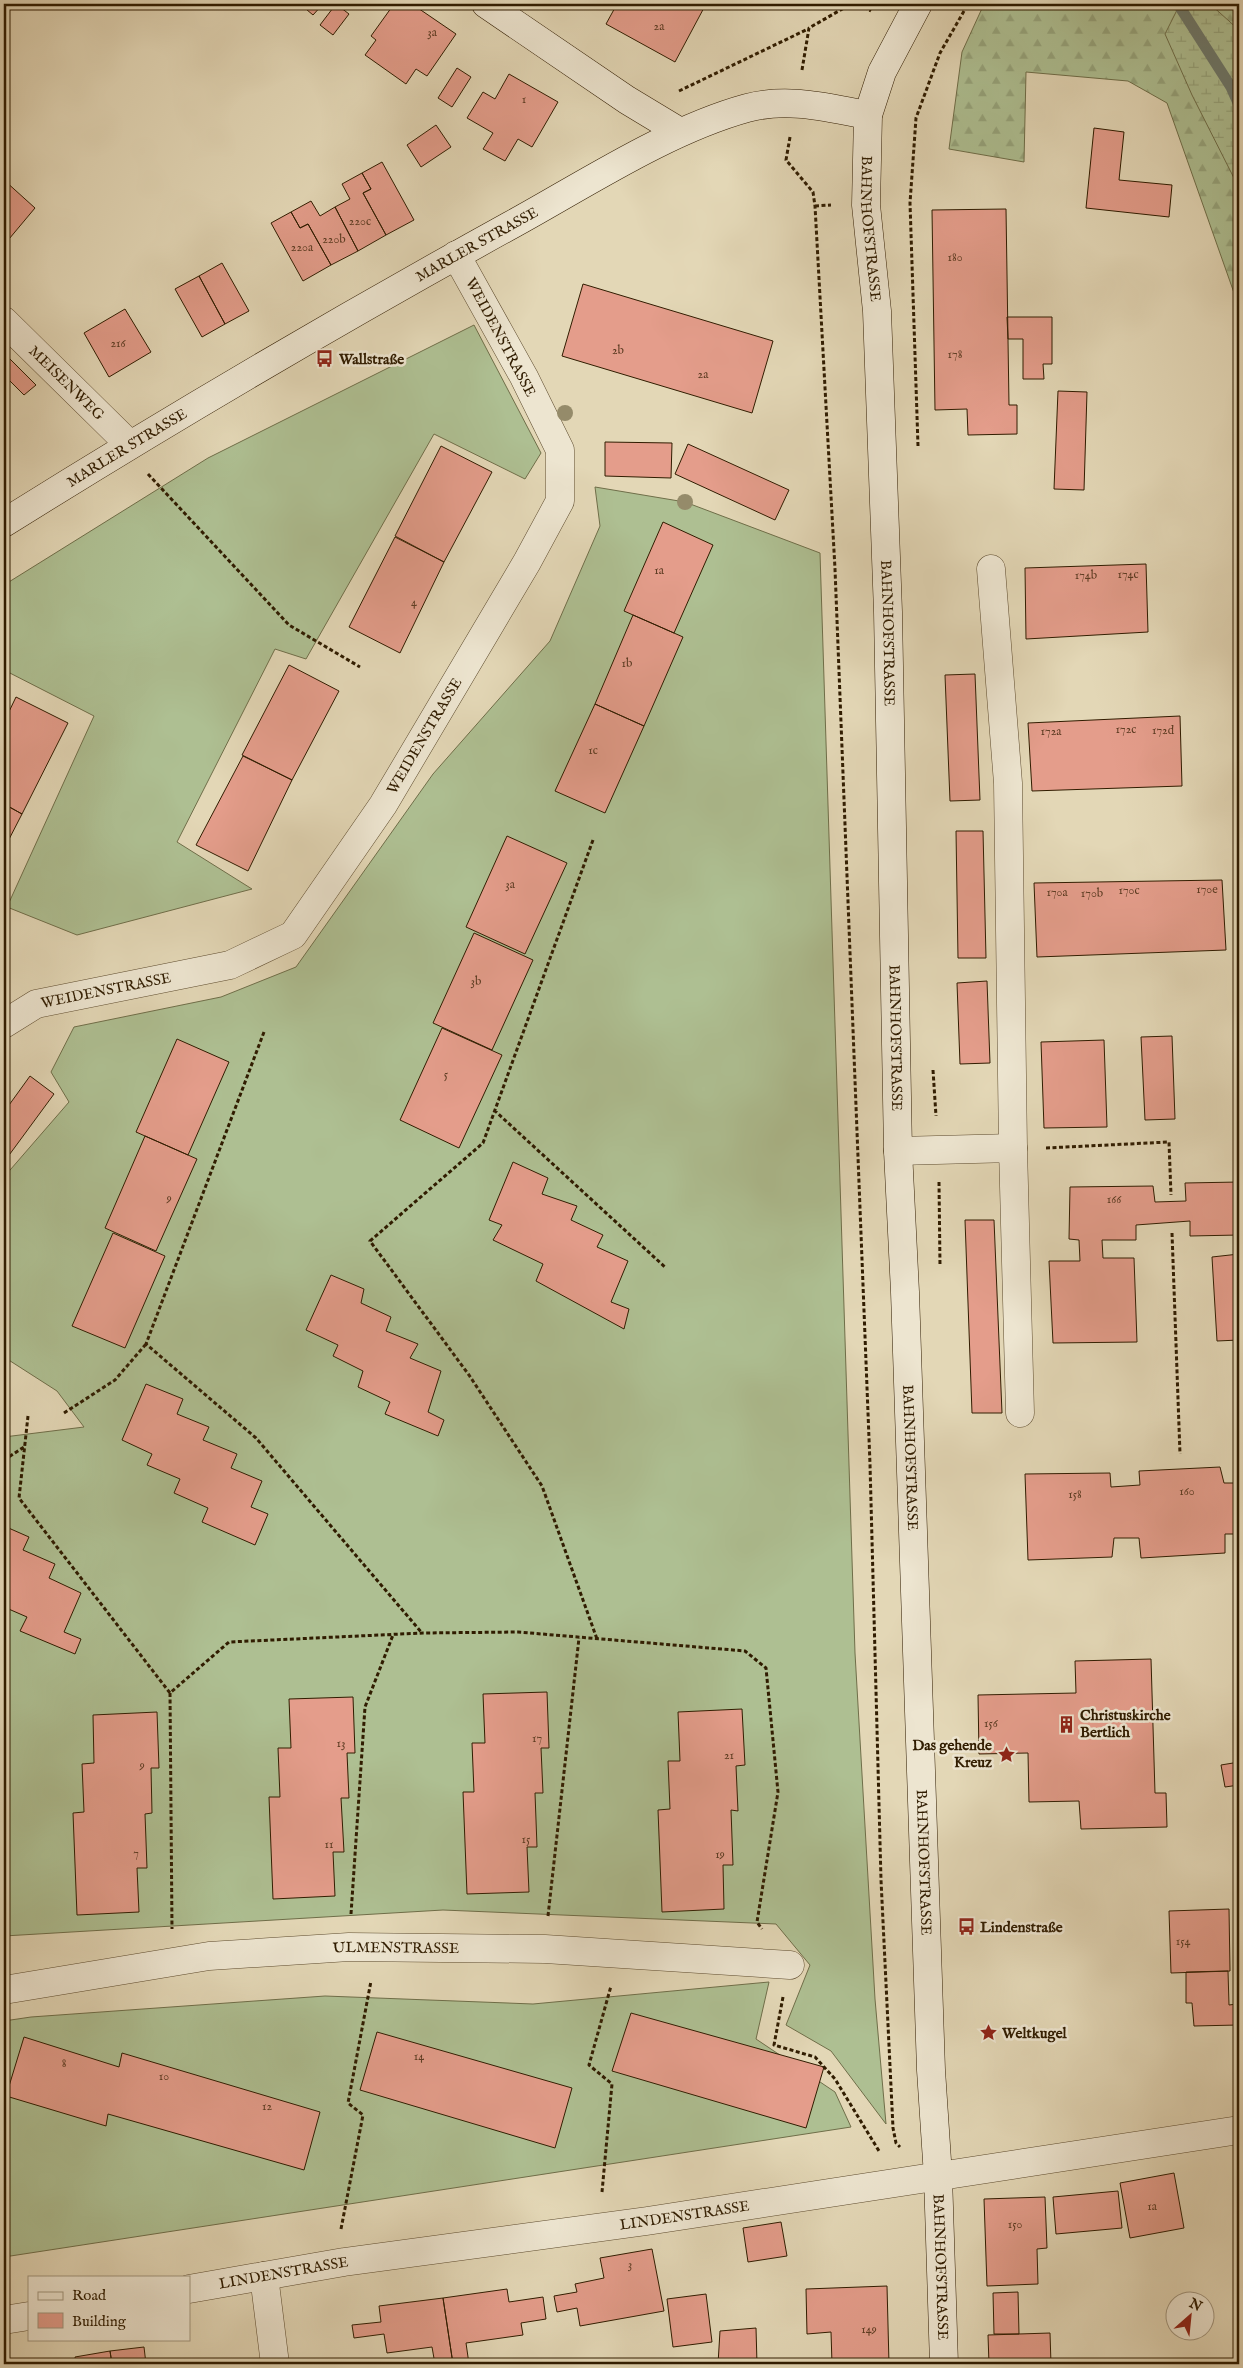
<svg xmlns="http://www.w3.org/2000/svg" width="1243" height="2368" font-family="'IM FELL English',serif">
<defs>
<pattern id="forest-firs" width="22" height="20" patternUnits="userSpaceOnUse" patternTransform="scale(1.25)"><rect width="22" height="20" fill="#aebf92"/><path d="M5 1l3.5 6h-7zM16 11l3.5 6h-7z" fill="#96a47c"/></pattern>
<pattern id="wetland-marsh" width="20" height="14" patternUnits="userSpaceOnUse" patternTransform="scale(1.25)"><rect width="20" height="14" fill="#aebf92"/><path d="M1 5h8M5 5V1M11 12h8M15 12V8" fill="none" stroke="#96a47c"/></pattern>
</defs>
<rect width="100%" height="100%" fill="#e3d7b6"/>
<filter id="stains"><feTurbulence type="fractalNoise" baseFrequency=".004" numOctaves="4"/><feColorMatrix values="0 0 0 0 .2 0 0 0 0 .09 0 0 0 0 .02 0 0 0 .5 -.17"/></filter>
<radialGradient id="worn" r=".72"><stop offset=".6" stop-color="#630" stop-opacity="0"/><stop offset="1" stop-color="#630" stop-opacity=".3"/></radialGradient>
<!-- grass -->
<path fill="#aebf92" stroke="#6f6e49" d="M474,325l67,128 -16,26 -91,-45 -128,225 -31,-10 -98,193 75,47 -175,46 -70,-28 87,-191 -90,-46v-85l204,-127z
M595,487l90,15 135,51 35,1100 20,346 11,125 -55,-73 -45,-26 24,-60 -34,-41 -333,-14 -439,26v-499l80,-10 -27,-36 -53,-34v-180l65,-75 -18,-30 23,-45 147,-30 75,-30 137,-193 117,-133 50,-115z
M769,1982l-13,57 79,53 16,35 -847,130v-236l27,-4 294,-21 208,8z"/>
<!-- forest -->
<path fill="url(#forest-firs)" stroke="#6f6e49" d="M984,4h255v303l-72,-204 -39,-22 -102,-9 -2,90 -75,-13 13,-97z"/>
<!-- wetland -->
<path fill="url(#wetland-marsh)" stroke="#6f6e49" d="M1180,4h30l29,26v158l-47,-93 -27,-61z"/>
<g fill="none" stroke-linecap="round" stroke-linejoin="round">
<!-- stream -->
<path stroke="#6e7a6d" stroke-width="11" d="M1178,4l53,83 8,18"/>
</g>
<!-- building -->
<path fill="#e49d8b" stroke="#301c00" d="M300,4h23l-10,11z
M336,4l13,10 -16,21 -13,-10z
M394,4h18l44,30 -29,42 -11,-7 -10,15 -41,-29 11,-15 -5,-4z
M617,4h89l-31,58 -69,-38z
M457,68l14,9 -19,30 -14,-9z
M509,74l49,28 -26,45 -14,-8 -13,22 -22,-12 10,-16 -26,-15 16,-26 12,7z
M436,125l15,22 -30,20 -14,-22z
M1094,128l30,4 -5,48 53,5 -3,32 -83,-9z
M382,162l32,58 -28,15 -23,-42 8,-4 -9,-16z
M362,173l9,16 -8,4 23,42 -28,16 -23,-44 15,-8 -8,-15z
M4,180l31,28 -31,37z
M311,201l9,15 15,-9 23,44 -27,14 -23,-41 -8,4 -9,-16z
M1006,209l3,196h8v29l-49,1 -1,-26 -32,1 -3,-200z
M291,212l9,16 8,-4 23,41 -28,16 -32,-58z
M222,263l27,48 -24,13 -26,-48z
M199,276l26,48 -23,13 -27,-48z
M583,284l190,57 -21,72 -190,-57z
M125,309l26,43 -42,25 -25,-44z
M1007,317h45v47h-9l1,15h-21v-40h-15z
M8,357l28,28 -12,10 -20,-20v-14z
M1058,391l29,1 -3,98 -30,-1z
M605,442l67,1 -1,35 -66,-2z
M688,444l101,46 -14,30 -100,-46z
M441,446l51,26 -48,90 -49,-26z
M663,522l50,23 -39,88 -50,-22z
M395,537l49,25 -44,91 -51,-26z
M1146,564l2,68 -122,7 -1,-71z
M633,615l50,22 -39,89 -49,-22z
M289,665l50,26 -47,89 -50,-25z
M975,674l5,126 -30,1 -5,-126z
M16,697l52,26 -46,91 -18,-10v-82z
M595,704l49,22 -39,87 -50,-22z
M1180,716l2,70 -150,5 -4,-68z
M243,756l49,24 -44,91 -52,-26z
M4,804l18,10 -18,35z
M956,831h27l3,127h-28z
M507,836l60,27 -42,91 -59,-27z
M1222,880l4,70 -189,7 -3,-74z
M474,933l59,27 -41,90 -59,-27z
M987,981l3,82 -30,1 -3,-81z
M442,1028l60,27 -43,93 -59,-28z
M1172,1036l3,83 -30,1 -4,-83z
M177,1039l52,23 -41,93 -52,-23z
M1104,1040l3,87 -63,1 -3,-86z
M30,1076l24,18 -50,68v-50z
M145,1136l52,23 -41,92 -51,-23z
M513,1162l35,16 -6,16 35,12 -6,14 32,15 -6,12 31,14 -17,41 18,7 -5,20 -88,-48 7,-17 -50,-24 9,-15 -13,-5z
M1239,1182v53l-49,1v-15l-54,4v15h-34l1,18h31l3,84 -84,1 -4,-82h31l-1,-21 -10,-1 1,-52 83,-1 2,16 31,-1 -1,-18z
M965,1220h29l8,193h-30z
M113,1233l52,23 -40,92 -53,-22z
M1239,1254v86l-22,1 -5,-84z
M331,1275l33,14 -3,14 30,14 -5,14 32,13 -8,14 31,13 -13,41 16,8 -6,16 -53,-22 5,-12 -32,-15 5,-16 -30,-15 5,-11 -32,-15z
M146,1384l37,15 -6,15 32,13 -6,13 34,14 -6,14 31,13 -11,26 17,7 -13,31 -53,-23 6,-14 -34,-15 6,-14 -33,-14 5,-11 -30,-14z
M1220,1467l4,16h15v51h-14v19l-84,5 -2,-20h-25l-2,19 -84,3 -3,-86 85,-1 1,14 29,-2 -1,-14z
M4,1526l25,11 -6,13 32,14 -6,14 32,15 -17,39 17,7 -6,15 -55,-23 7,-14 -23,-10z
M1151,1659l4,134h11l1,34 -86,2 -2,-28 -50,1 -1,-49 -49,1 -1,-59 98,-2 -1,-32z
M547,1692l2,56h-8l2,45h-8l2,54h-10l2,45 -62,2 -4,-102h11l-2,-49h13l-2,-49z
M353,1697l2,56h-8l2,45h-8l3,54h-11l2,44 -62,3 -4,-102h11l-2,-49h13l-2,-49z
M742,1709l3,56 -9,1 2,45 -7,-1 2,55h-10l1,44 -62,3 -4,-102 12,-1 -2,-48h12l-2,-49z
M157,1712l2,56h-8l1,45 -7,1 2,54h-10l2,44 -62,3 -4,-102 11,-1 -2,-48 12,-1 -1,-48z
M1239,1762v23l-14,2 -4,-22z
M1229,1909l1,62 -59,2 -2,-62z
M1228,1971l1,34 8,-1 1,21 -44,1 -2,-23h-6v-31z
M631,2013l193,54 -18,61 -194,-57z
M377,2032l195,56 -17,60 -195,-58z
M24,2037l95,30 3,-14 198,59 -16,58 -196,-56 -2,12 -100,-30z
M1174,2173l10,55 -54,10 -10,-55z
M1118,2191l4,37 -66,6 -3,-37z
M1045,2197l2,51 -10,1 1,35 -51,2 -3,-87z
M781,2222l6,34 -39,6 -5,-34z
M652,2249l12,62 -84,15 -3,-18 -20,4 -3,-16 23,-4 -2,-8 29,-6 -4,-20z
M887,2286l2,78h-57l-1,-32 -24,2 -1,-45z
M507,2289l2,13 34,-5 3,22 -25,4 2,12 -57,8 3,21h-16l-10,-66z
M1018,2292l1,42h-25l-1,-41z
M706,2294l6,48 -39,5 -6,-48z
M443,2298l10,66h-18l-3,-17 -45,6 -3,-19 -30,4 -2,-13 29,-3 -2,-16z
M756,2328l1,36h-39l2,-33z
M1050,2333l1,31h-62l-1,-29z
M144,2347l2,17h-34l-2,-13z
M110,2351l2,13h-36l-1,-7z"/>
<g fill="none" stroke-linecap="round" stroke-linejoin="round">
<defs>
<g id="street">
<path id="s1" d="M4,321l125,123"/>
<path d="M991,569l17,214 5,365"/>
<path id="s2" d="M4,1024l32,-20 194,-39 63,-30 90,-130 144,-243 33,-61v-51l-36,-73 -68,-122"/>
<path d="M898,1151l115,-3 7,265"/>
<path id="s3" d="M4,1990l205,-34 140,-9 196,2 245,16"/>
<path d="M264,2276l11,88"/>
<path id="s4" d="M189,2289l155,-27 303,-41 592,-91"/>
<path d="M4,2320l25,-4"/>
</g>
<g id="secondary">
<path d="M486,4l141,96 53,32"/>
<path id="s5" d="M918,4l-36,68 -14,43 -2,90 11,106 11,301 10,539 7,141 26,778 7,106 6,188"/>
<path id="s6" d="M4,523c166,-104 335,-203 507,-298 73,-40 156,-95 236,-117 42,-11 80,0 121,7"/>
</g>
</defs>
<!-- street casing -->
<use href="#street" stroke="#5d4b2e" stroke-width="29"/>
<!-- secondary casing -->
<use href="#secondary" stroke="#301c00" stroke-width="29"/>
<!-- path -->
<path stroke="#301c00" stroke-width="3" stroke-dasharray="4 2.5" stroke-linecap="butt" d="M858,4l13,7
M802,70l7,-42 42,-24
M679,91l129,-62
M790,137l-4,23 27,32 2,14 20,363 35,895 11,416 12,248 3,15 4,4
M815,206l16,-1
M918,446l-8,-243 6,-85 24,-65 28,-49
M148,474l141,151 71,42
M593,840l-110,303 -113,98 99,134 73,111 55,153
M264,1032l-118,312 110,94 166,195
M933,1070l3,46
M494,1110l172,158
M1046,1148l123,-6 2,53
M939,1182l1,84
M1172,1233l8,221
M64,1413l51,-33 31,-36
M28,1416l-9,82 151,195 59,-51 194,-9 95,-1 227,19 21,17 12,124 -21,130 5,7
M4,1460l20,-13
M170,1693l2,236
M351,1914l14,-207 28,-72
M548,1916l31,-278
M783,1997l-9,48 41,12 20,22 44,72
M602,2192l10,-108 -23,-19 22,-79
M341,2229l22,-114 -15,-12 23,-122"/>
<!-- street -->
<use href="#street" stroke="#ede5d0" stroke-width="28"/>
<!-- secondary -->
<use href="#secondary" stroke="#ede5d0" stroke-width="28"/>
</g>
<!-- trees -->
<g fill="#958b6a">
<circle cx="565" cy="413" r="8"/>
<circle cx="685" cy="502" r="8"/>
</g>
<!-- icons -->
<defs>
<symbol id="bus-bare" viewBox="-9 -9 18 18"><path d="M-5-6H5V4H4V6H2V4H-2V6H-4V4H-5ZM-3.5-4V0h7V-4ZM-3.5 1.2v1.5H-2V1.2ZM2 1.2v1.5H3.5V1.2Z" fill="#8f2418" stroke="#ede5d0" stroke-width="2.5" paint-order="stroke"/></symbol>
<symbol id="building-bare" viewBox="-9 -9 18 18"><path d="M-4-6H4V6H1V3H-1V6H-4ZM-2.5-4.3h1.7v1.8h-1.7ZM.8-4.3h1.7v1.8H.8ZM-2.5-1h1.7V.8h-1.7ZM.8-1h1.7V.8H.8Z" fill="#8f2418" stroke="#ede5d0" stroke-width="2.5" paint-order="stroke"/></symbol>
<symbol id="sight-bare" viewBox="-9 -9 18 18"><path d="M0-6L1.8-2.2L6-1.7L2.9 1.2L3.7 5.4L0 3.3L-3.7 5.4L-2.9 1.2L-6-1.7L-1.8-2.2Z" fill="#8f2418" stroke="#ede5d0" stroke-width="2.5" paint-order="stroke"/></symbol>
</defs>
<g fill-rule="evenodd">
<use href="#bus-bare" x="312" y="346" width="25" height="25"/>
<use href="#building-bare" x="1054" y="1712" width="25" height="25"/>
<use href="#sight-bare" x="994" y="1742" width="25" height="25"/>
<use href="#bus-bare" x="954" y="1914" width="25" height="25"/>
<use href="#sight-bare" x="976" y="2020" width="25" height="25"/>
</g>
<g text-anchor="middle" stroke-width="5" stroke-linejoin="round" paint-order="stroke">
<!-- number labels -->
<g font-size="12" fill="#5d3c23">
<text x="659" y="30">2a</text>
<text x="432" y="36">3a</text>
<text x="524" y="103">1</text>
<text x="360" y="225">220c</text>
<text x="334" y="243">220b</text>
<text x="302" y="251">220a</text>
<text x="955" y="261">180</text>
<text x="118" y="347">216</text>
<text x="618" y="354">2b</text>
<text x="955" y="358">178</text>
<text x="703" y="378">2a</text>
<text x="659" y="574">1a</text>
<text x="1128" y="578">174c</text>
<text x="1086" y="579">174b</text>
<text x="414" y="606">4</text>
<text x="627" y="667">1b</text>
<text x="1126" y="733">172c</text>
<text x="1163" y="734">172d</text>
<text x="1051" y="735">172a</text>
<text x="593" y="754">1c</text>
<text x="510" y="888">3a</text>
<text x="1207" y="893">170e</text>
<text x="1129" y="894">170c</text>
<text x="1057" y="896">170a</text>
<text x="1092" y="897">170b</text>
<text x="476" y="985">3b</text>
<text x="446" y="1078">5</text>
<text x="169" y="1202">9</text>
<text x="1114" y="1203">166</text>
<text x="1187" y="1495">160</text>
<text x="1075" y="1498">158</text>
<text x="991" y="1727">156</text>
<text x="537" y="1742">17</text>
<text x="341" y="1747">13</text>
<text x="729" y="1759">21</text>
<text x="142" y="1769">9</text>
<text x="526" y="1843">15</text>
<text x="329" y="1848">11</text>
<text x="136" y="1857">7</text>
<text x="720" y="1858">19</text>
<text x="1183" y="1945">154</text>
<text x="419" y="2060">14</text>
<text x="64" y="2067">8</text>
<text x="164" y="2080">10</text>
<text x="267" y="2110">12</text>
<text x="1152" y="2210">1a</text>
<text x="1015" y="2228">150</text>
<text x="630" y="2268">3</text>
<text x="869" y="2333">149</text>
</g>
<!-- street labels -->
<g font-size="15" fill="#301c00" stroke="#ede5d0">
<text dy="5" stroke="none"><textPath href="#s5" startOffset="236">BAHNHOFSTRASSE</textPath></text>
<text dy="5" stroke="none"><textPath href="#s6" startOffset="549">MARLER STRASSE</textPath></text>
<text transform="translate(501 337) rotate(62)" y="5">WEIDENSTRASSE</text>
<text dy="5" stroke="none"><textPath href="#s1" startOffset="88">MEISENWEG</textPath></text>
<text dy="5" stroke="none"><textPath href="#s6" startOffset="144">MARLER STRASSE</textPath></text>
<text dy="5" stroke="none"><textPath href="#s5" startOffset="641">BAHNHOFSTRASSE</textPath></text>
<text dy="5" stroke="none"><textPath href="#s2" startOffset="544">WEIDENSTRASSE</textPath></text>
<text dy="5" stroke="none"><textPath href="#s2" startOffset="109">WEIDENSTRASSE</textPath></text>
<text dy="5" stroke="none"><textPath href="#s5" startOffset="1046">BAHNHOFSTRASSE</textPath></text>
<text dy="5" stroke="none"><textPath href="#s5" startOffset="1466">BAHNHOFSTRASSE</textPath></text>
<text dy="5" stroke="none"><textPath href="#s5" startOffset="1871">BAHNHOFSTRASSE</textPath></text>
<text dy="5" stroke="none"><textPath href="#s3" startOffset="395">ULMENSTRASSE</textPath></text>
<text dy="5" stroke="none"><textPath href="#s4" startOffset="501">LINDENSTRASSE</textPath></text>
<text dy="5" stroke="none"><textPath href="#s5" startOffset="2276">BAHNHOFSTRASSE</textPath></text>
<text dy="5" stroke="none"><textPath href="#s4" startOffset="96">LINDENSTRASSE</textPath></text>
</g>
<!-- poi labels -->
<g font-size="15" font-weight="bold" fill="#301c00" stroke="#ede5d0" text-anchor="start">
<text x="339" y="364">Wallstraße</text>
<text x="1080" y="1720">Christuskirche<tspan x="1080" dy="17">Bertlich</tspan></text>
<text x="992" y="1750" text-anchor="end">Das gehende<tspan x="992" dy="17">Kreuz</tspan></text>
<text x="980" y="1932">Lindenstraße</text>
<text x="1002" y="2038">Weltkugel</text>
</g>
</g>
<!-- margin -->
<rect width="1243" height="2368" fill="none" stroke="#e3d7b6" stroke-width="20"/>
<rect x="5" y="5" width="1233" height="2358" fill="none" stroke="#301c00" stroke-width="2.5"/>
<rect x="10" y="10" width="1223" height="2348" fill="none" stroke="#301c00"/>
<!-- legend -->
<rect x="28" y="2276" width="162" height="65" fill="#ede5d0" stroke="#a1957d"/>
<rect x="38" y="2292" width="25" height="8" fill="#ede5d0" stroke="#a1957d"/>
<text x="72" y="2300" font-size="15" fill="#301c00">Road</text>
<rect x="38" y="2313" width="25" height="15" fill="#e49d8b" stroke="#a1957d"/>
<text x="72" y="2326" font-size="15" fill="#301c00">Building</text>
<!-- north arrow -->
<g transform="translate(1190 2316) rotate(27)"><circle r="24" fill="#ede5d0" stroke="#a1957d"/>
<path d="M0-4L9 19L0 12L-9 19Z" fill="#8f2418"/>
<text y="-8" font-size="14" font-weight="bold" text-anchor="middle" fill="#301c00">N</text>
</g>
<rect width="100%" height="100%" filter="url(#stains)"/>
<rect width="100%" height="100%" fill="url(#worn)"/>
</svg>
